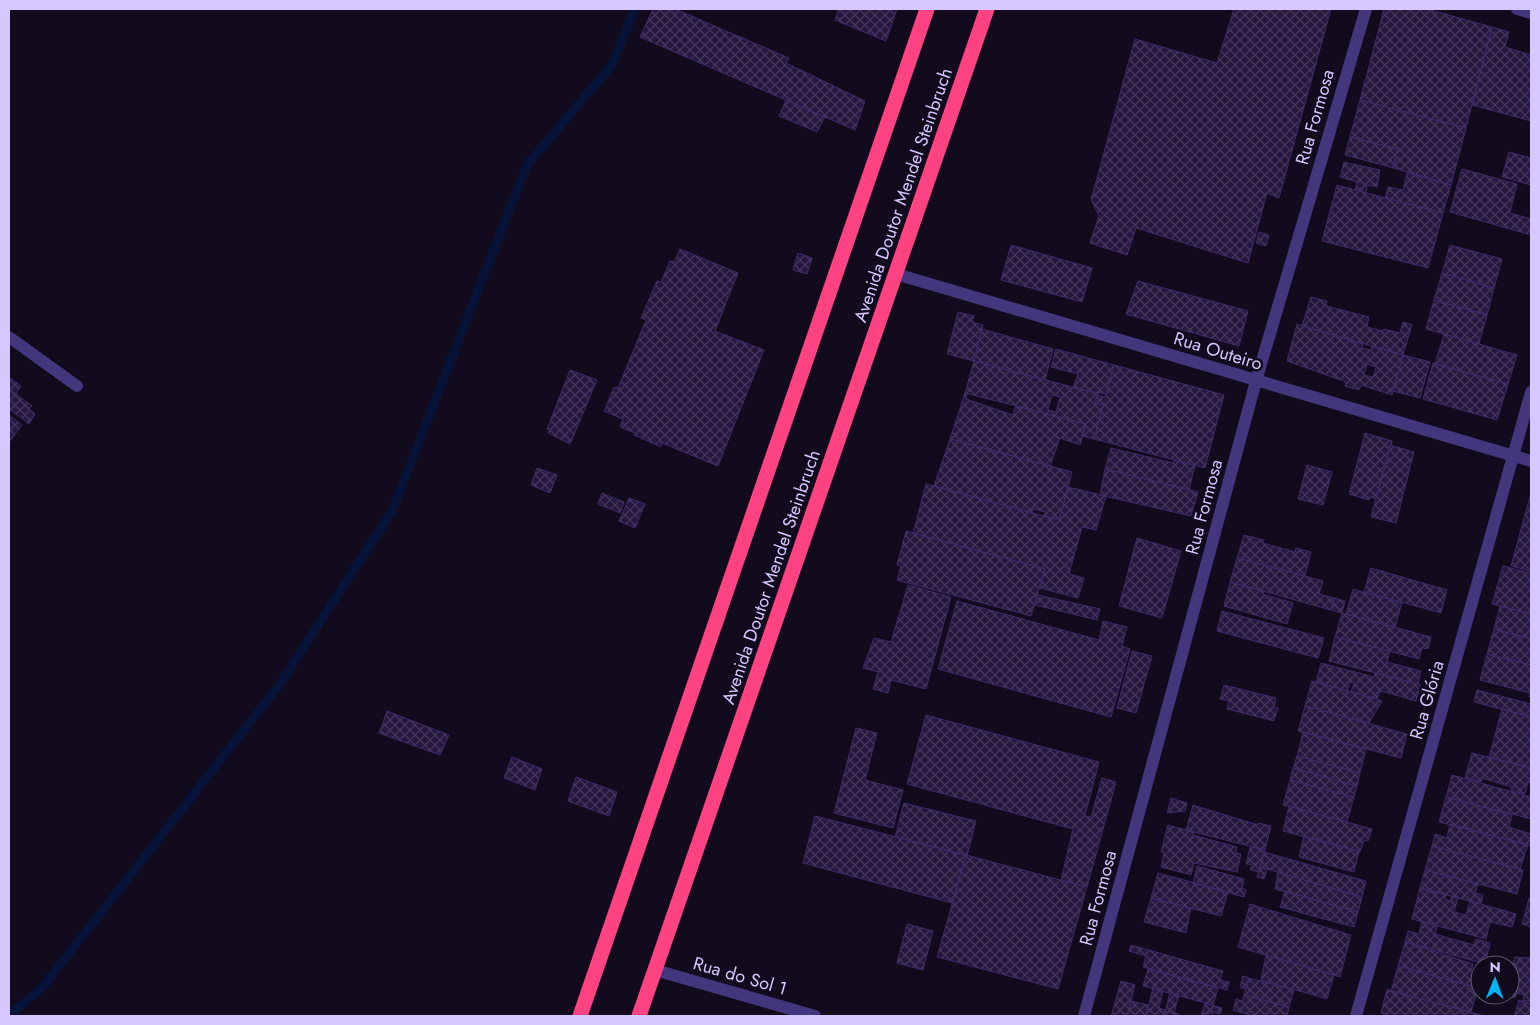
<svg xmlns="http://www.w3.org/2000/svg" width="1540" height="1025" font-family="Jost,sans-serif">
<defs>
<pattern id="building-cross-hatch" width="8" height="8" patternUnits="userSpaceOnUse" patternTransform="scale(1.25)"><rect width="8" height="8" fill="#25173e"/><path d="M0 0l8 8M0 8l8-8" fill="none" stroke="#44375b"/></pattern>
</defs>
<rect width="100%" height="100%" fill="#110b1d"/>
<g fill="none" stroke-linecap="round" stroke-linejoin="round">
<!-- stream -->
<path stroke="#081339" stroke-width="9" d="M9,1015l33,-27 238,-304 112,-173 135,-346 85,-100 23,-56"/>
</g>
<!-- building -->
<path fill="url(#building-cross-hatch)" stroke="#40296a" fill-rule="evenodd" d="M653,9h22l114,49 -3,5 79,38 -10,29 -215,-93z
M839,9h58l-11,32 -51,-21z
M1234,9h97l-52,189 -12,-5 -19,70 -112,-35 -9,27 -37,-12 9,-27 -8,-16 44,-161 82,24z
M1384,9h43l65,18 -26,101 -106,-28z
M1492,27l17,5 -4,15 26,8v66l-59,-16z
M786,100l39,17 -8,15 -38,-16z
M1360,100l106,28 -15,57 -57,-17 3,-19 -47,-12z
M1350,137l47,12 -3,19 -49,-13z
M1509,152l22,6v27l-29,-8z
M1344,162l36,8 -3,17 -10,-2 -1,8 -11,-3 2,-8 -17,-5z
M1462,169l55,15 -7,29 21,6v16l-81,-23z
M1407,173l44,12 -8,28 -58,-15 3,-11 15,3z
M1337,185l106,28 -15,55 -106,-27z
M1259,232l10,3 -3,11 -10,-3z
M1011,245l81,23 -10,34 -81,-22z
M1450,245l52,14 -8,29 -52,-15z
M680,249l58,24 -23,58 49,19 -46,116 -56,-23 -1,4 -27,-12 1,-2 -15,-6 3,-8 -19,-8 10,-24 4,1 28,-68 -5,-2 16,-37 4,1 9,-21 4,1z
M798,253l14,5 -5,16 -14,-4z
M1442,273l52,15 -7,27 -53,-15z
M1138,281l110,30 -9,35 -113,-32z
M1311,297l16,4 -1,5 43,11 -2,10 16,4 1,-2 16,4 3,-11 9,3 -9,30 -101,-29z
M1434,300l53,15 -8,29 -53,-15z
M958,312l16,4 -2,6 11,3 -9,36 -27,-7z
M1297,324l66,20 -1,4 9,2 1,-4 31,9 -11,40 -31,-10 -2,5 -14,-4 1,-4 -59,-21zM1367,364l9,3 -3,10 -9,-2z
M982,329l71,20 -8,31 -71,-19z
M1444,334l73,21 -9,29 -73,-20z
M1056,349l58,16 -8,29 -33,-6 5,-14 -27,-7z
M1403,355l27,7 -10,36 -27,-7z
M974,361l121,32 4,-1 -4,11 8,2 -9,34 -12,-3 4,-12 -121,-31zM1052,395l8,2 -4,15 -8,-2z
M1433,363l75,21 -11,36 -74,-21z
M1114,365l110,30 -19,73 -111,-29 9,-34 -8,-2 2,-8 8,2z
M570,370l27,10 -27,64 -22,-11 2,-3 -3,-1z
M9,377l12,9 -5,8 16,12 -3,3 6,5 -6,10 -20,-15z
M965,393l2,1 -1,5 47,16 3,-9 70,18 -6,21 -20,-7 -10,28 -100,-27z
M9,415l13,10 -12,16 -1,-1z
M1365,433l27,8 -16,58 -6,-2 -1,3 -20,-6z
M950,439l122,33 -13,48 -15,-4 1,-4 -12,-3 -1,4 -98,-27z
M1390,445l24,7 -18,71 -25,-6z
M1111,448l62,15 1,-3 21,5 -6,25 -84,-21z
M1307,465l25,7 -9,33 -25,-6z
M537,468l20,7 -7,18 -19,-8z
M1105,469l93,23 -7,24 -91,-21z
M926,484l133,36 9,-33 38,9 -10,34 -14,-3 -13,47 15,4 -6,20 -38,-10 5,-19 -132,-36z
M602,493l22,9 -4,11 -22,-9z
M1531,493v78l-20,-5z
M629,498l16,6 -10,24 -16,-7z
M906,531l139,38 -14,47 -134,-36 4,-14 -4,-1z
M1244,535l20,5 -1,3 32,9 1,-4 15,4 -6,24 -68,-18z
M1137,538l44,13 -19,67 -43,-12z
M1237,558l86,23 -4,13 15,4 -3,12 -101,-28z
M1503,566l28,7v41l-39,-10z
M1371,568l76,22 -6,23 -77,-21z
M1230,582l34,9 -1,3 30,9 -6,21 -63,-18z
M908,585l43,12 -25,92 -35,-9 -3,13 -15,-4 5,-17 -15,-4 11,-30 17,4z
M1353,589l49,14 -7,24 -49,-13z
M1038,595l62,14 -3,11 -62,-15z
M1334,598l11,3 -3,12 -11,-3z
M957,601l142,39 4,-19 24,6 -5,19 8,3 -19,68 -173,-48z
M1500,606l31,8v25l-37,-10z
M1222,611l102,27 -6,20 -101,-27z
M1342,613l89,24 -3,12 -6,-1 -3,11 -84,-22z
M1494,629l37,10v26l-44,-11z
M1335,637l55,14 -3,11 34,9 -3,13 -89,-23z
M1132,651l20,5 -16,57 -19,-5z
M1487,654l44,11v33l-2,-1 1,-4 -50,-13z
M1321,663l53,14 1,-4 46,12 -5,16 -35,-10 -4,8 -26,-7 3,-9 -4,-1 -3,9 -31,-9z
M1312,681l65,18 5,2 -13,22 -64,-17z
M1224,685l52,13 -2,9 4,1 -4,13 -47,-12 2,-8 -9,-2z
M1477,690l54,14v13l-57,-15z
M1305,706l102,28 -6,24 -103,-27z
M1502,709l29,8v51l-42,-11z
M387,711l62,24 -9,20 -61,-22z
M926,715l173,47 -14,54 6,1 11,-39 14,4 -29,105 -26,-7 12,-51 -166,-45z
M856,728l21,5 -12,47 38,10 -10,38 -59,-15z
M1303,732l63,17 -6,24 -63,-17z
M1472,753l59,15v15l-3,-1 -3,12 -14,-4v-3l-29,-9 -1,4 -16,-4z
M1297,756l63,17 -3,13 -64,-18z
M512,757l30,12 -7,21 -31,-12z
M1293,768l64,18 -3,11 -64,-17z
M1452,775l79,22v22l-85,-22z
M576,777l41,15 -8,24 -41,-15z
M1290,780l64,17 -7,25 -64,-17z
M1446,797l66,18 -3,12 22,7v12l-92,-24z
M1171,798l16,5 -2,8 -18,2z
M904,803l72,18 -9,35 -72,-19z
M1193,805l65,20v-2l13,3 -6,24 -79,-20z
M1289,806l83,23 -4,12 -4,-1 -4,12 -77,-21z
M815,816l151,39 -14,48 -149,-40z
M1450,824l78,21 -8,24 -88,-23 3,-12 12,4z
M1168,825l26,7 -1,3 44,12 -1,6 5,1 -4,18 -43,-9 -3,12 -30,-8 3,-14 -3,-1z
M1304,836l55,15 -5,21 -55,-15z
M1432,846l91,24 -6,24 -92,-24z
M1250,847l15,3 -6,22 -9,-2 2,-5 -6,-1z
M1264,852l102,29 -4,16 -102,-30z
M966,855l121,32 -29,102 -121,-32z
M1197,866l47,13 -2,9 4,2 -2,7 -51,-14z
M1260,867l7,2 -3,10 -7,-2z
M1425,870l53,14 -3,9 8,2 -2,9 -61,-16z
M1278,872l84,25 -4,15 -83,-23z
M1158,873l70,19 -7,24 -70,-18z
M1420,888l26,7 -1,4 5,2 2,-5 6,2 -4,14 12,3 4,-14 46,13 -4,13 -22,-5 -4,17 -74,-20z
M1285,891l73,21 -4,15 -74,-20z
M1151,898l40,10 -5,25 -42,-11z
M1529,898h2v29l-9,-3z
M1250,904l101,31 -11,42 -102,-30z
M1422,921l15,5 -2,8 10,3 29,8 2,-6 14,4 -5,21 -80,-22 3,-11 11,3z
M907,924l26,7 -10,39 -26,-7z
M1405,942l68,22 -2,8 9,3v13l-82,-22z
M1131,945l92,26 -3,9 9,2 -2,8 -84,-23 3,-11 -17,-5z
M1266,955l68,20 -7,24 -66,-19z
M1515,957l16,1v44l-8,-2 1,-5 -7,-2 -2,5 -11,-3h6v-23z
M1398,966l80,22 -7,24 -80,-21z
M1148,969l70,19 -5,17 -70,-19z
M1243,976l6,2 -4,11 -5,-2z
M1249,978l45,12 -5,17 -45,-12z
M1121,981l14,4 -8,31h-16z
M1153,988l10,3 -4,17 7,2 -2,6h-18z
M1387,989l4,2 94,25h-93l-11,-3z
M1170,993l9,2 -5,17 8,4h-18z
M1244,995l45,12 -2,9h-33l-21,-6 3,-11 6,2z
M1519,1000l12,4v12h-17z
M1131,1001l17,4 -2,11h-19z
M1205,1003l17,5 -2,6 -7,-2 -1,4h-11z"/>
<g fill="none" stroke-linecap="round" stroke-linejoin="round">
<!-- minor -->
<path stroke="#43367c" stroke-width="12" d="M1517,9l14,4
M896,274l635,187
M9,337l68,49
M655,970l160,46
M1084,1016l172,-635 110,-372
M1356,1016l175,-624"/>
<!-- highway -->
<path stroke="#ff4281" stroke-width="15" d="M580,1016l347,-1007
M639,1016l348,-1007"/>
</g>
<g text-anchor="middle" stroke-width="5" stroke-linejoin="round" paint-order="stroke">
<!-- street labels -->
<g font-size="18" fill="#d6c7ff" stroke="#110b1d">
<text transform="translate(1315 117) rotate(-74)" y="6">Rua Formosa</text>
<text transform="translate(903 195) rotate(-71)" y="6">Avenida Doutor Mendel Steinbruch</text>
<text transform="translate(1218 351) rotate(17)" y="6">Rua Outeiro</text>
<text transform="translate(1204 507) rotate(-75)" y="6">Rua Formosa</text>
<text transform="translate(771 577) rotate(-71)" y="6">Avenida Doutor Mendel Steinbruch</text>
<text transform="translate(1427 700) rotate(-74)" y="6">Rua Glória</text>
<text transform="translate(1098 898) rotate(-75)" y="6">Rua Formosa</text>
<text transform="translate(740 976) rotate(16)" y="6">Rua do Sol 1</text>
</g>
</g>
<!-- border -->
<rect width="1540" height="1025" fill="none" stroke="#d6c7ff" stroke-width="20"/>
<!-- north arrow -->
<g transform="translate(1495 980) rotate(1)"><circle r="24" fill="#110b1d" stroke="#605677"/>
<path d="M0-4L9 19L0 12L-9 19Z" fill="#00b6f2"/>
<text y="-8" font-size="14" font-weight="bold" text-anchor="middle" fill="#d6c7ff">N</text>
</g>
</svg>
